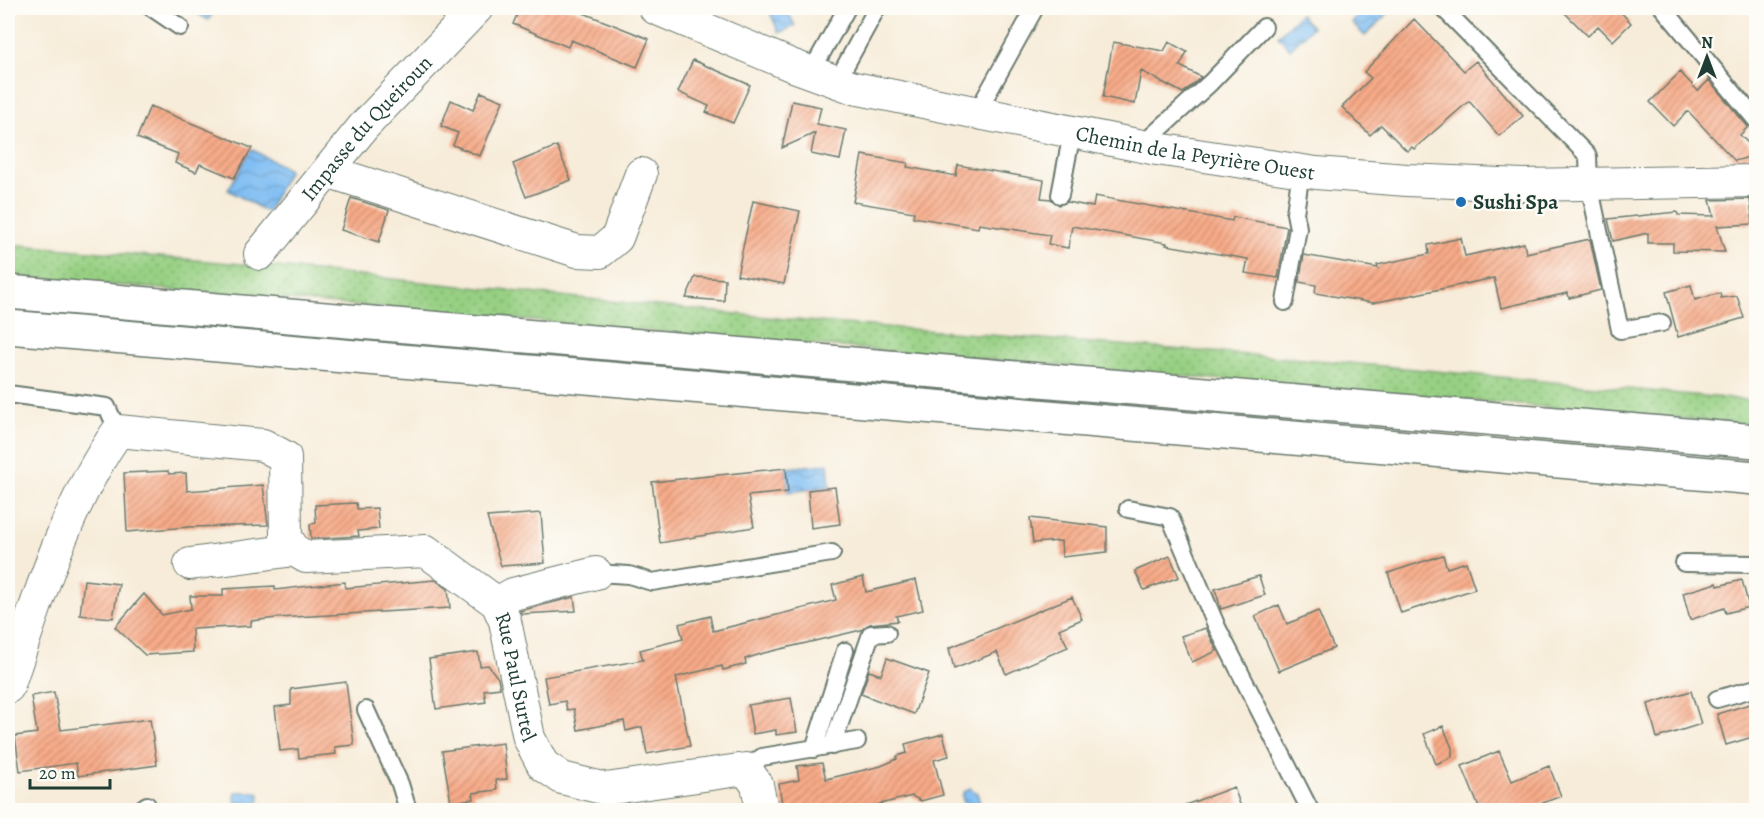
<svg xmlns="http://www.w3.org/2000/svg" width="1764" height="818" font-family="Alegreya,serif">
<defs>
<pattern id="grass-dots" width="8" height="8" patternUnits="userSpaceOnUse" patternTransform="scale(1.5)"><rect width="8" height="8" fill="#97d083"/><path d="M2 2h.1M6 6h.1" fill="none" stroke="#7baa6c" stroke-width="1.8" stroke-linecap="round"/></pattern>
<pattern id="water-waves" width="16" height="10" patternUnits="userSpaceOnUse" patternTransform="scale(1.5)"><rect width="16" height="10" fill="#80bef3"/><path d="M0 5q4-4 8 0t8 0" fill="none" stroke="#689cc6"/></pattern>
<pattern id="building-hatch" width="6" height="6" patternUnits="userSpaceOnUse" patternTransform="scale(1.5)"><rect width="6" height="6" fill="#f8ab88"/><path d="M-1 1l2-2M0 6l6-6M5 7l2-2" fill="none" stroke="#c88c70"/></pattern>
</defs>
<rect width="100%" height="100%" fill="#fdfcf7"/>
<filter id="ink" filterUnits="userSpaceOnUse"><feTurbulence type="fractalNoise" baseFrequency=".0167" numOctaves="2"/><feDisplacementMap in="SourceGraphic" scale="12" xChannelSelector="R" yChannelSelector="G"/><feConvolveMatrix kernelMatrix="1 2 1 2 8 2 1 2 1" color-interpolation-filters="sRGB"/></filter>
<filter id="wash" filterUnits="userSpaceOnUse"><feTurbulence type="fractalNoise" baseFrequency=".008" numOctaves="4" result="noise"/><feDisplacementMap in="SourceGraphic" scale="24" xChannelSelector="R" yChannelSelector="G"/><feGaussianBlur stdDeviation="1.35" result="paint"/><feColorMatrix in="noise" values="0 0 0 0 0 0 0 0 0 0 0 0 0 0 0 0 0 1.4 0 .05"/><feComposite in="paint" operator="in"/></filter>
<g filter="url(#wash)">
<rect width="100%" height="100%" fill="#f7ecd9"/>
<!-- grass -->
<path fill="url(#grass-dots)" stroke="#5b865c" stroke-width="1.5" d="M8,244l258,22 539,55 524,40 427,40v24l-1748,-149z"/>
<!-- water -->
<path fill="url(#water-waves)" stroke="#507e94" stroke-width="1.5" d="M194,8h22l-8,12 -16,-10z
M768,8h18l9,18 -16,7z
M1367,8h26l-28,28 -14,-14z
M1300,14l12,13 -22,22 -12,-13z
M251,149l38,21 -22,42 -39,-22z
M828,464l2,23 -42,5 -2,-24z
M970,788l7,5 5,17h-16l-4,-14 2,-4z
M235,792h20l4,2 1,7 -6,4v5h-18z"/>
<g id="blocks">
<!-- building -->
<path fill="url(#building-hatch)" d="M520,8h51l78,31 -12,28 -66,-27 -3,7 -55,-23z
M1560,8h57l14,15 -18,18 -15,-15 -10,10z
M1414,19l50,52 12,-10 47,55 -24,20 -30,-35 -55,48 -2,-2 -5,4 -26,-26 -11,10 -28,-28 29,-29 -7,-6z
M1113,42l51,9 5,-9 18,10 -7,14 21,11 -18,16 -42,-22 -6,33 -32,-7z
M693,60l57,25 -17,38 -27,-11 3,-6 -31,-14z
M1680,72l18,19 11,-11 39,47 -8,8 16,16v4l-21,6 -47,-50 -15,15 -23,-24z
M481,92l22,9 -23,55 -27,-11 5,-12 -17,-7 10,-26 22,10z
M792,101l29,6 -4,17 29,6 -6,30 -29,-6 4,-21 -33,15z
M150,106l102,42 -18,30 -34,-14 -4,8 -21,-9 3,-9 -41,-16z
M557,146l14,34 -45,17 -13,-33z
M862,155l46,8 -1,4 49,9 2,-11 86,15 -3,18 10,1 8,6 8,-3 26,5 2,-11 137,25 1,-4 54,10 -9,51 -33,-5 3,-14 -82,-14 1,-2 -95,-17 -4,22 -20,-4 2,-9 -71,-11 -1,4 -65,-11 1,-5 -61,-10z
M351,198l38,12 -10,32 -38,-12z
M1750,199l3,25 -36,2 8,26 -52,-1v-8h-25v-10l-35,8 -5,-22 69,-7 1,3 36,1 -4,-16z
M753,201l47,10 -16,73 -47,-9z
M1461,238l4,18 59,-13 2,10 64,-14 11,51 -32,8 -1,-5 -67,15 -7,-30 -121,25 -58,-10 1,-8 -17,-3 5,-27 74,13 -1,-3 52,-11 -1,-9z
M695,277l30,2 -1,22 -38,-3z
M1691,285l4,15 25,-7 1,5 16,-2 7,22 -66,19 -12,-45z
M786,468l2,24 -40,4 6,31 -94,16 -8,-61z
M168,471l1,3 17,-1 1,18 76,-6 5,40 -79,2 -62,5 -3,-59z
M835,487l5,37 -29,4 -3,-38z
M356,503l1,6 20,-1 2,21 -21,2 1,5 -48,3 -1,-15 6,-1 -1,-18z
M541,513l4,50 -44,3 -14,-49z
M1030,518l77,9v25l-45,5 -1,-16 -28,2z
M1443,555l4,13 19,-6 9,27 -74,24 -13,-40z
M1170,556l9,21 -35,13 -9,-19z
M1259,576l6,19 -44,14 -6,-20z
M863,577l3,15 50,-12 7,30 -27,6 2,5 -28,3 -9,6 -97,23 -19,6 1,5 -23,6 -1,-4 -46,11 14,69 -43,8 -5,-27 -16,4 -2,-10 -46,9 -4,-21 -7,1 -2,-9 -16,3 -5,-27 99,-17 -3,-10 43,-11 -4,-15 31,-8 3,15 123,-31 -4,-15z
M84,580l35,4 -6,34 -33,-3z
M435,580l13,9 2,19 -173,10 -26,3v5l-59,3 1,23 -48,3 -30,-28 29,-33 18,21 29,-6 -1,-13h33v-7l52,-3v4l70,-8v6z
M1742,580l7,27 -23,6 -2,-5 -34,12 -7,-27 34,-10 1,3z
M574,597l2,14 -54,3 -2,-3z
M1072,597l10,22 -23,10 9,18 -62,27 -9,-22 -43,17 -5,-21z
M1279,605l8,19 31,-13 16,37 -55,23 -24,-55z
M1206,628l11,23 -25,11 -11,-26z
M478,652l2,14 8,-1 10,13 2,10 -16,2 2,12 -50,7 -7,-50z
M887,658l42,15 -15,41 -53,-20 8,-23 12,4z
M346,682l8,63 -19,2 1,7 -37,4 -1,-9 -18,2 -5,-44 16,-2v-16z
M1691,691l10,33 -44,14 -9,-34z
M54,692l7,38 89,-11 7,46 -79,11 -2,-13 -56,8 -5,-35 22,-3 -6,-37z
M791,698l6,34 -21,3v-5l-23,4 -5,-29z
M1756,702v34l-30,9 -9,-31z
M1443,726l9,22v9l-16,7 -12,-30z
M943,734l6,22 -15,4 9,35 -22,6 -9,-5 -40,10 1,4h-90l-4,-26 20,-4 -2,-14 25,-3 4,16 55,-13 16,-7v-3l10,-3 -2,-9z
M503,743l4,36 -11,1 1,10 -24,3 1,6 -23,3 -9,-51z
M1499,751l13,30 37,-15 12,30 -36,14h-45l-18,-44z
M1234,787l8,23h-65v-2z"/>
</g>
</g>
<g filter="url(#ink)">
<use href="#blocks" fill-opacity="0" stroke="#6b7a6e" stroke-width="1.5"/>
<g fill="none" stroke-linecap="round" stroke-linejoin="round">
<defs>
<path id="lane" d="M152,8l28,19
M1443,8l145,148 1,28 31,146 42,-7
M1663,8l93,112
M811,72l36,-64
M837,81l40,-73
M976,114l59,-106
M1141,146l69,-63 54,-56
M1060,195l12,-62
M1285,302l13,-74 -3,-15 6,-42
M8,394l99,13 11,24
M1128,509l42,8 47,110 93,183
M1684,563l72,1
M596,573l33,2 23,7 180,-29
M1717,699l39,-11
M366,710l34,74 8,26
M832,746l39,-112 16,-1
M814,749l31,-98
M746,769l16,-12 95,-16
M140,810l7,-5"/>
<g id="street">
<path id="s1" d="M655,8l136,57 63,23 303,61 159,24 91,7 116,5 233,-4"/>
<path d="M330,172l247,79 23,1 17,-14 24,-64"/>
<path id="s2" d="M260,254l104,-128 113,-118"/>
<path d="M190,564l104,-14"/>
<path d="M497,603l16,-9 83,-21"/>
<path id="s3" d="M8,687c30,-87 57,-180 110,-256l145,14 22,12 1,80 8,13 12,7 120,-6 71,52 8,18 24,117 14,27 19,13 44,11 140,-20 11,16 5,25"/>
</g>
<path id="secondary" d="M8,292l1748,149
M8,327l1748,151"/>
</defs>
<!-- lane casing -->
<use href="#lane" stroke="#6b7a6e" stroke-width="20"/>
<!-- street casing -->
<use href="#street" stroke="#6b7a6e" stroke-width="34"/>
<!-- secondary casing -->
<use href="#secondary" stroke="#6b7a6e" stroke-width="36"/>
<!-- lane -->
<use href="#lane" stroke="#fff" stroke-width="16"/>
<!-- street -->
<use href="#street" stroke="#fff" stroke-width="32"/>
<!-- secondary -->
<use href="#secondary" stroke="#fff" stroke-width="33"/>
</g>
</g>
<!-- markers -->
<circle fill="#1f6fb2" stroke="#fdfcf7" stroke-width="2" cx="1461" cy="202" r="6"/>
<g text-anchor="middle" stroke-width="4.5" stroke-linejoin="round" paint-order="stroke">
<!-- street labels -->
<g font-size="21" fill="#1f3d34" stroke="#fdfcf7">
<text dy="7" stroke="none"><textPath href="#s2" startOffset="165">Impasse du Queiroun</textPath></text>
<text dy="7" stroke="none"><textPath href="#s1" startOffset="562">Chemin de la Peyrière Ouest</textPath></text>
<text dy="7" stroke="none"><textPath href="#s3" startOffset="844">Rue Paul Surtel</textPath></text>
</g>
<!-- poi labels -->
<g font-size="21" font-weight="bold" fill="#1f3d34" stroke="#fdfcf7" text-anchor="start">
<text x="1473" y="209">Sushi Spa</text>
</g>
</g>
<!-- margin -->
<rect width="1764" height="818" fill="none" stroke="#fdfcf7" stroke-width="30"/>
<!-- north arrow -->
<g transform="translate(1707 57)" stroke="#fdfcf7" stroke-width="4.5" paint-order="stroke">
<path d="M0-4.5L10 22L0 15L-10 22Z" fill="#1f3d34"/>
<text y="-9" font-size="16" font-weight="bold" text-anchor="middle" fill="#1f3d34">N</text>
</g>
<!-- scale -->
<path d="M30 779v9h80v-9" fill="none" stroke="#1f3d34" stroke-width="3"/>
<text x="39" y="779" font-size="18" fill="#1f3d34" stroke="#fdfcf7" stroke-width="4.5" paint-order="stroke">20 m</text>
</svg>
